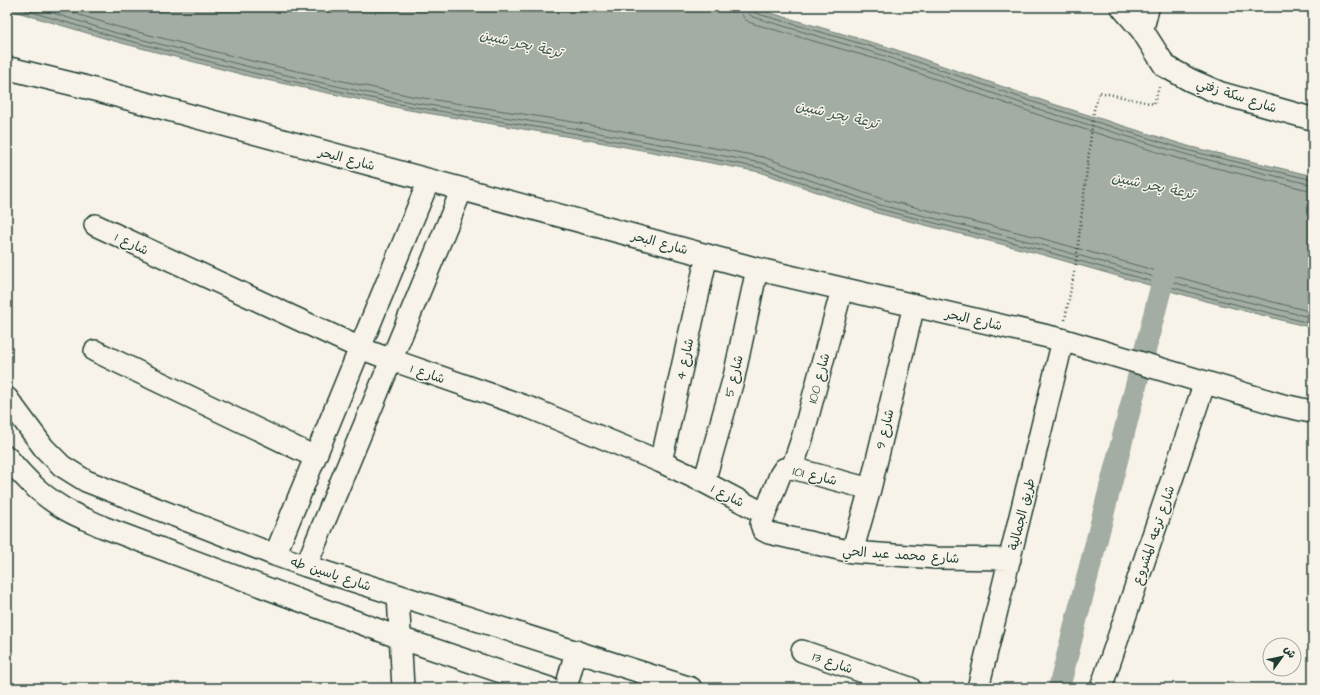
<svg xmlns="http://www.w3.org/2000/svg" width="1320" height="695" font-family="'Architects Daughter','Playpen Sans Arabic',sans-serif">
<rect width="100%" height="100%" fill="#f7f3e8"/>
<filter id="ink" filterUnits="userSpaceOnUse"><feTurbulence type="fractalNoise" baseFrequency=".025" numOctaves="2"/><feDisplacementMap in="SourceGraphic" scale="8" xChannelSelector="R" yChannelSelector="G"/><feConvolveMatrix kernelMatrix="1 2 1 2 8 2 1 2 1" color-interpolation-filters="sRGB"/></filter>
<g filter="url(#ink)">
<!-- water -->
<path fill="#a4ada3" stroke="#6f8077" d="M7,7h743l138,40 162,56 141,44 122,29v152l-111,-28 -169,-48 -156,-39 -117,-41 -183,-34 -168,-28 -157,-33 -138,-36 -107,-32z"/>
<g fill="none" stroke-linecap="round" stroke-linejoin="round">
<!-- shore -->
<path stroke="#546a60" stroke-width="1" d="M15,7l100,30 138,36 156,33 169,28 183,34 118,41 155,39 169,48 110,28
M34,7l82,26 138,35 156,34 168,27 184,34 118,42 155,38 169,48 109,27
M54,7l64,20 138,35 155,34 168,27 184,34 119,42 155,38 169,48 107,27
M740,7c1,8 4,13 11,16l132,38 162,56 141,44 127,30
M746,7l2,6 5,4 132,39 162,56 141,43 125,30
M751,7l1,4 3,2 131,38 162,56 142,44 123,29"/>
<!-- canal -->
<path stroke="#a4ada3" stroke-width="22" d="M1059,688l109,-428"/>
<defs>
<path id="minor" d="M95,225l265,123 32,12 141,49 128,53 43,20 61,32
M95,351l220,106
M7,398l37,50 18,18 24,15 189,74 31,11 385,122
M7,457c19,23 38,42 65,56 10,5 21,9 31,14l297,111 149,50
M661,462l46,-207
M792,468l10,-29 40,-150
M704,482l30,-105 23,-108
M870,489l-78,-21 -8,1 -4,6 -19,49 2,6 6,3 83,19 84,6 74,1
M852,552l18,-63 44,-184
M275,555l154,-375
M306,566l156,-377
M398,595l5,93
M802,651l108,37
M566,688l10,-37
M978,688l85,-348
M1101,688l104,-306"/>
<path id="tertiary" d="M7,68l78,19 672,182 306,71 218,65 32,7"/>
<path id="secondary" d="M1122,7l20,23 23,36 25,14 30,13 93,26
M1142,30l6,-23"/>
</defs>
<!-- minor casing -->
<use href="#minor" stroke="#1f3d34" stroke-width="24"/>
<!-- tertiary casing -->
<use href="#tertiary" stroke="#1f3d34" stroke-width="25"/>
<!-- secondary casing -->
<use href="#secondary" stroke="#1f3d34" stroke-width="25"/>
<!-- path -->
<path stroke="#1f3d34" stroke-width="2.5" stroke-dasharray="1 3" stroke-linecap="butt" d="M1065,320l11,-58 18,-152 5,-18 55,12 5,-17"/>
<!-- minor -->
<use href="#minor" stroke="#f7f3e8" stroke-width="21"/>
<!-- tertiary -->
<use href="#tertiary" stroke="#f7f3e8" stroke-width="22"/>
<!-- secondary -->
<use href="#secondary" stroke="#f7f3e8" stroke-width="22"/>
</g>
</g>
<g text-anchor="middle" stroke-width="3" stroke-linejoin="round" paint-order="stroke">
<!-- street labels -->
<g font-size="13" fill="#1f3d34" stroke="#f7f3e8">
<text transform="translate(1237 95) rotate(18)" y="5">شارع سكة زفتي</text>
<text transform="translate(347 158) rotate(15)" y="5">شارع البحر</text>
<text transform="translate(660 242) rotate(15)" y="5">شارع البحر</text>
<text transform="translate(132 243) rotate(25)" y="5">شارع 1</text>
<text transform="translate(974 319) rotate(13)" y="5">شارع البحر</text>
<text transform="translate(684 359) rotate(-77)" y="5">شارع 4</text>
<text transform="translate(428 373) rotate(19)" y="5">شارع 1</text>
<text transform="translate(733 376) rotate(-76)" y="5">شارع 5</text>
<text transform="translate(818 378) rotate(-75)" y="5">شارع 100</text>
<text transform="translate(884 429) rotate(-76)" y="5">شارع 9</text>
<text transform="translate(815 475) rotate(13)" y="5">شارع 101</text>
<text transform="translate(728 495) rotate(27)" y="5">شارع 1</text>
<text transform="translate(1021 514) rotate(-76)" y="5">طريق الجمالية</text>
<text transform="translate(1153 535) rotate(-71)" y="5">شارع ترعه المشروع</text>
<text transform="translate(901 554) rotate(4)" y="5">شارع محمد عبد الحي</text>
<text transform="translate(331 573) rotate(18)" y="5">شارع ياسين طه</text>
<text transform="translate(833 662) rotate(19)" y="5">شارع 13</text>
</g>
<!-- water labels -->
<g font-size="14" font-style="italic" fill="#405950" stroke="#f7f3e8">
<text transform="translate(521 43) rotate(13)" y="5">ترعة بحر شبين</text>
<text transform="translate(837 114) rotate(13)" y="5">ترعة بحر شبين</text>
<text transform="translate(1153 185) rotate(12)" y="5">ترعة بحر شبين</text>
</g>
</g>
<!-- margin -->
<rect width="1320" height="695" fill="none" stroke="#f7f3e8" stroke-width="24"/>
<rect x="12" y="12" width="1296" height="671" fill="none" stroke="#1f3d34" stroke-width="1.5" filter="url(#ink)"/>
<!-- north arrow -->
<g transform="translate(1282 657) rotate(57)"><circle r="19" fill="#f7f3e8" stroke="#a1aaa0"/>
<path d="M0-3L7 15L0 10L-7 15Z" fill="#1f3d34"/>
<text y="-6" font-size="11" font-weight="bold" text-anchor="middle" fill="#1f3d34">ش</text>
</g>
</svg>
